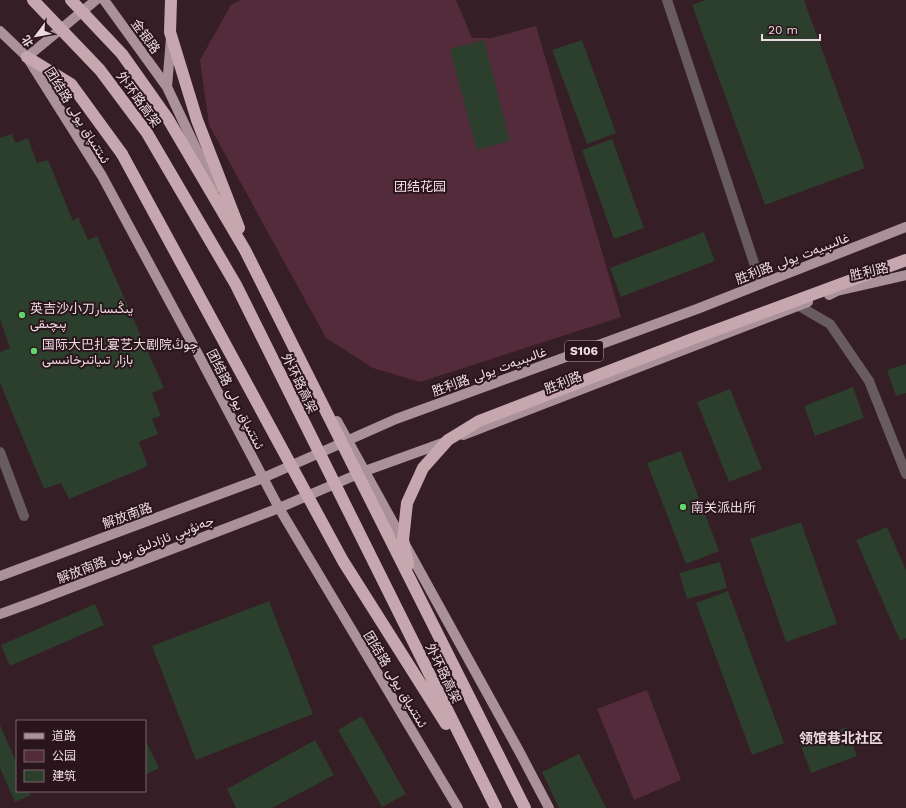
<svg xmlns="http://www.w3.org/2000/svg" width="906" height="808" font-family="'Work Sans',Vazirmatn,'Noto Sans SC',sans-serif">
<rect width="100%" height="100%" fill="#351e26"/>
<!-- green -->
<path fill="#542b3a" d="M241,0h215l16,38h19l45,-12 85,291 -201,65 -47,-14 -47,-30 -117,-213 -9,-65 31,-55z
M647,690l34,90 -47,20 -37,-91z"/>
<!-- building -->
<path fill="#2c3e2c" d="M705,0h99l61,168 -100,37 -73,-200z
M484,40l26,101 -33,9 -27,-101z
M582,40l34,93 -29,11 -35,-94z
M12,134l3,9 13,-5 9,25 11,-3 25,61 5,-4 10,23 9,-4 67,152 -12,5 9,23 -9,3 6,15 -19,8 9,24 -79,33 -8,-16 -17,6 -44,-106v-31l10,-4 -10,-29v-181z
M612,139l32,89 -30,11 -32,-89z
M704,232l11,29 -94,36 -11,-29z
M906,364v29l-10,3 -9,-26z
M853,387l11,31 -49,18 -11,-30z
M730,389l32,80 -33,13 -32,-80z
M681,451l38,100 -33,13 -39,-101z
M801,522l36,102 -51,18 -36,-103z
M887,527l19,43v68l-6,3 -44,-101z
M720,562l7,26 -40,11 -8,-26z
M728,591l56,152 -32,12 -56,-152z
M269,601l44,113 -117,46 -44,-114z
M95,604l9,21 -94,41 -9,-21z
M362,716l44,78 -24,13 -44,-77z
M0,725l17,39v27h12l2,4 -16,7 -15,-34z
M846,727l11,29 -46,17 -11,-29z
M145,739l14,29 -14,7z
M315,740l19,35 -62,33h-36l-9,-19z
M579,754l27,54h-47l-17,-36z"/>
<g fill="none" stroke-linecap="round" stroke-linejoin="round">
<!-- minor -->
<path stroke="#695c60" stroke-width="10" d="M667,0l94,284
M799,306l31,18 39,57 37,93
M0,452l24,64"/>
<!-- major -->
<path stroke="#ab929a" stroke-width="10" d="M104,0l63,87
M0,31l27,26 75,119 97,180 80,152 179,300
M171,38l-4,49 48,102
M27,57l69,-57
M829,295l8,-4 69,-16
M337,421l182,330 30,57
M463,435l345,-133
M0,576l263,-98 133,-59 301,-110 209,-82
M0,614l36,-13 243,-93 86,-37 83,-30"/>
<!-- highway -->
<path stroke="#c6a7b0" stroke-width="12" d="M27,57l44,27 51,70"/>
<!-- highway-bridge -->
<path stroke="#c6a7b0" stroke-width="12" d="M33,0l67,70 47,63 89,152 260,523
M71,0l51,54 46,65 77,131 280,558
M171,0l-1,32 27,88 42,108
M122,154l221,407 103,163
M408,565l-5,-25 4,-37 16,-35 25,-28 31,-19 213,-82 214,-79"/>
</g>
<!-- markers -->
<g fill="#60d56a" stroke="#2b151d" stroke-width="1.5">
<circle cx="22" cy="315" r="4"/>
<circle cx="34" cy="351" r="4"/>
<circle cx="683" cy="507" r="4"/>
</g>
<g text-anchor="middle" stroke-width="4" stroke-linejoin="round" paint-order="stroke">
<!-- shield labels -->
<rect fill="#2b151d" stroke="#b1a0a6" stroke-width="1" x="565" y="341" width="38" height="20" rx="3"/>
<g font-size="12" font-weight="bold" fill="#ebdbe0">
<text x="584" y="355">S106</text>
</g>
<!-- street labels -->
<g font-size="13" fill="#ebdbe0" stroke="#2b151d">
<text transform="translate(146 36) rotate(54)" y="5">金银路</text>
<text transform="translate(139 99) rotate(54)" y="5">外环路高架</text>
<text transform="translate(78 115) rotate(58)" y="5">团结路 ئىتتىپاق يولى</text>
<text transform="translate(792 258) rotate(-21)" y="5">胜利路 غالىبىيەت يولى</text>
<text transform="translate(869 271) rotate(-13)" y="5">胜利路</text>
<text transform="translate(489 371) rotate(-20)" y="5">胜利路 غالىبىيەت يولى</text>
<text transform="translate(563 382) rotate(-21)" y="5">胜利路</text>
<text transform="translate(300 383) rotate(64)" y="5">外环路高架</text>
<text transform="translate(236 399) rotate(63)" y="5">团结路 ئىتتىپاق يولى</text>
<text transform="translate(127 515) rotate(-20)" y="5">解放南路</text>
<text transform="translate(135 549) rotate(-21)" y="5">解放南路 جەنۇبىي ئازادلىق يولى</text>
<text transform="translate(444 673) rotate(64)" y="5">外环路高架</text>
<text transform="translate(396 679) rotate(59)" y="5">团结路 ئىتتىپاق يولى</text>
</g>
<!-- park labels -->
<g font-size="13" fill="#f4dee5" stroke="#2b151d">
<text x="420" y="191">团结花园</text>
</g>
<!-- poi labels -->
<g font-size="13" fill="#ebdbe0" stroke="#2b151d" text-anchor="start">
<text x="30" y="313">英吉沙小刀يىڭىسار<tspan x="30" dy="15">پىچىقى</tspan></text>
<text x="42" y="349">国际大巴扎宴艺大剧院چوڭ<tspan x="42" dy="15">بازار تىياتىرخانىسى</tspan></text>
<text x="691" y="512">南关派出所</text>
</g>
<!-- neighbourhood labels -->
<g font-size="14" font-weight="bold" fill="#ebdbe0" stroke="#2b151d">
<text x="841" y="743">领馆巷北社区</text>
</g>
</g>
<!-- legend -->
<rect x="16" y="720" width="130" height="72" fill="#2b151d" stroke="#78646b"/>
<rect x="24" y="733" width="20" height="6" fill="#ab929a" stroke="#78646b"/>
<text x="52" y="740" font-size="12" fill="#ebdbe0">道路</text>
<rect x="24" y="750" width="20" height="12" fill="#542b3a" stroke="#78646b"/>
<text x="52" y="760" font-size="12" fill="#ebdbe0">公园</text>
<rect x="24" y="770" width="20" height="12" fill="#2c3e2c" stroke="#78646b"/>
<text x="52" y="780" font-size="12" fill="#ebdbe0">建筑</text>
<!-- north arrow -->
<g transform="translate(36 36) rotate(238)" stroke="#2b151d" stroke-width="3" paint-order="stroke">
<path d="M0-3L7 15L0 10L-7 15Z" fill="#ebdbe0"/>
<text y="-6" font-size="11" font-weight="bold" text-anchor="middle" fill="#ebdbe0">北</text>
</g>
<!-- scale -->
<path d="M762 34v6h58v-6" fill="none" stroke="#ebdbe0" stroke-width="2"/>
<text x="768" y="34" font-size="12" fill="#ebdbe0" stroke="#2b151d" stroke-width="3" paint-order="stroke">20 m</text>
</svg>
